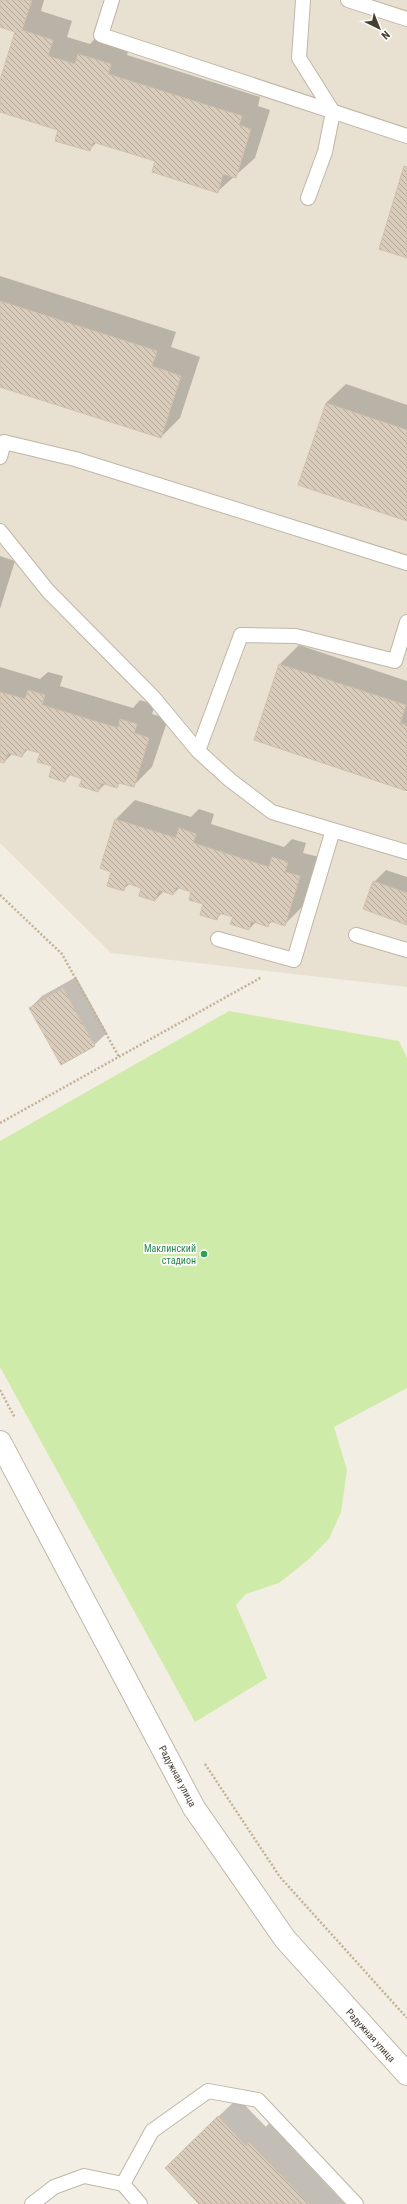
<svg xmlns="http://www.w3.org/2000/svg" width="407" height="2204" font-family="'Roboto Condensed',sans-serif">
<defs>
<pattern id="building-back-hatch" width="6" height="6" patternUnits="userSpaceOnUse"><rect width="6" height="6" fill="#d9ccbb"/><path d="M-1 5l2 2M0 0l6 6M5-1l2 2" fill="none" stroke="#b2a799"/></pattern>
</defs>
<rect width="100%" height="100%" fill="#f3eee4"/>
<!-- residential -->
<path fill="#e8e0d1" d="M0,0h407v987l-296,-34 -111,-110z"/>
<!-- garden -->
<path fill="#cfeba9" d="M229,1011l170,30 8,17v330l-73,39 13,43 -6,42 -12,27 -21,21 -29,23 -33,11 -10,11 31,73 -72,44 -195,-355v-226z"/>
<!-- shadow -->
<path fill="#0003" d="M0,0h44l-3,11 31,10 -5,16 23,7 8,-9 32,10 -3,10 133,42 -2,9 12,4 -15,48 -38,34 -61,-32 -59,-18 -8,8 -30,-20 -59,-19v-27l17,-53 -17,-5z
M0,276l176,56 -5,15 29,10 -20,61 -19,19 -161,-51z
M346,384l61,21v115l-81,-117z
M0,556l15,5 -15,48z
M299,645l108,36v108l-152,-50 25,-75z
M0,667l40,12 8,-7 15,4 -3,10 73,22 7,-8 15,5 -3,9 16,5 -16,48 -19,19 -12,-4 -5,5 -11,-3 -7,7 -15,-13 -12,-4 -6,7 -24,-28 -13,-4 -6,7 -9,-3 -9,9 -4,-1z
M135,800l56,17 8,-8 15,5 -3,10 73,23 8,-8 14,4 -3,10 16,4 -15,48 -19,19 -12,-3 -5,4 -12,-3 -7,7 -15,-13 -12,-3 -6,6 -24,-28 -12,-4 -7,7 -9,-3 -9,9 -12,-13 -13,-4 -7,7 -10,-19 3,-52z
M386,870l21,7v47l-33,-42z
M76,977l31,56 -13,12 -64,-37 12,-12z
M238,2098l28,29 3,-4 76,81h-144l-16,-56z"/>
<!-- building -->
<path fill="url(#building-back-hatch)" stroke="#d1c1ab" d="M0,0h32l-10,30 31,10 -5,16 27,8 3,-10 33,10 -3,10 134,42 -3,9 12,4 -15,49 -13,-4 -5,19 -66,-21 3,-11 -62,-19 -3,9 -35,-10 3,-11 -58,-18v-32l15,-48 -15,-5z
M404,166l3,1v91l-28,-9z
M0,301l157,50 -5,15 29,10 -20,62 -161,-51z
M326,403l81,27v91l-109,-36z
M279,664l127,41 -6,18 7,3v65l-153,-51z
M28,690l17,5 -3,10 76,23 2,-9 17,5 -3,9 15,5 -15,49 -15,-4 -2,5 -16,-5 -3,9 -19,-6 3,-7 -14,-5 -3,8 -16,-5 3,-11 -15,-4 3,-9 -15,-4 -3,8 -14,-4 -4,10 -4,-1v-70l25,7z
M115,819l61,19 3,-10 17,6 -3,9 76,24 3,-10 16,5 -3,10 15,4 -15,50 -15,-5 -2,6 -17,-6 -2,9 -19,-6 3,-7 -14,-4 -2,7 -17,-5 3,-11 -14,-4 2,-8 -15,-5 -3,8 -14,-5 -4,11 -16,-5 2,-8 -15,-5 -2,8 -17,-5 4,-14 -11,-4z
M373,881l34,12v32l-44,-16z
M63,988l32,58 -34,19 -32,-57z
M218,2116l28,30 3,-4 60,62h-110l-34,-36z"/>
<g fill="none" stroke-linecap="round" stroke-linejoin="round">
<defs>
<path id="lane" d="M112,0l-11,35 306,101
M303,0l-4,58 34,54 -8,40 -17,46
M348,0l59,19
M0,457l4,-15 71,17 332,104
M0,531l48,60 105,106 45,54 32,29 42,32 135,40
M198,751l43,-116 55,1 99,25 12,-39
M356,935l51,15
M218,939l76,21 39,-130
M32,2204l22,-17 30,-11 39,8
M140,2204l-17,-20 29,-53 56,-40 50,9 98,104"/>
<path id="street" d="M0,1442l194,366 91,131 122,135"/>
</defs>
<!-- lane casing -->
<use href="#lane" stroke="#bfb6a6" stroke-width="16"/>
<!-- street casing -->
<use href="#street" stroke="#bfb6a6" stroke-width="24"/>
<!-- path -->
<path stroke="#c2b196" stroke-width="2.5" stroke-dasharray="2 2" stroke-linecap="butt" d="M0,895l62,59 57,103
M0,1123l262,-146
M0,1390l15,28
M205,1764l75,113 127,141"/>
<!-- lane -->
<use href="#lane" stroke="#fff" stroke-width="14"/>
<!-- street -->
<use href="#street" stroke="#fff" stroke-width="22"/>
</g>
<!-- markers -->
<circle fill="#2e9e5b" stroke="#fff" stroke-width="1.5" cx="204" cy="1254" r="4"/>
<g text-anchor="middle" stroke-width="3.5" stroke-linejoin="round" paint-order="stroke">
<!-- leisure labels -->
<g font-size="10" fill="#27864d" stroke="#fff" text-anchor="end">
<text x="196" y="1252">Маклинский<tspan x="196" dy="12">стадион</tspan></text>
</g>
<!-- street labels -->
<g font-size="10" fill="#463e33" stroke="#fff">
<text transform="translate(178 1776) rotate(62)" y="4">Радужная улица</text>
<text transform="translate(371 2035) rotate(48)" y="4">Радужная улица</text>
</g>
</g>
<!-- north arrow -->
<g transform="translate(379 28) rotate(137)" stroke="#ffffff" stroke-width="3" paint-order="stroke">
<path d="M0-3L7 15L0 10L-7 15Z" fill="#463e33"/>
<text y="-6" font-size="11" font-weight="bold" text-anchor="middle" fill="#463e33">N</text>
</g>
</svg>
